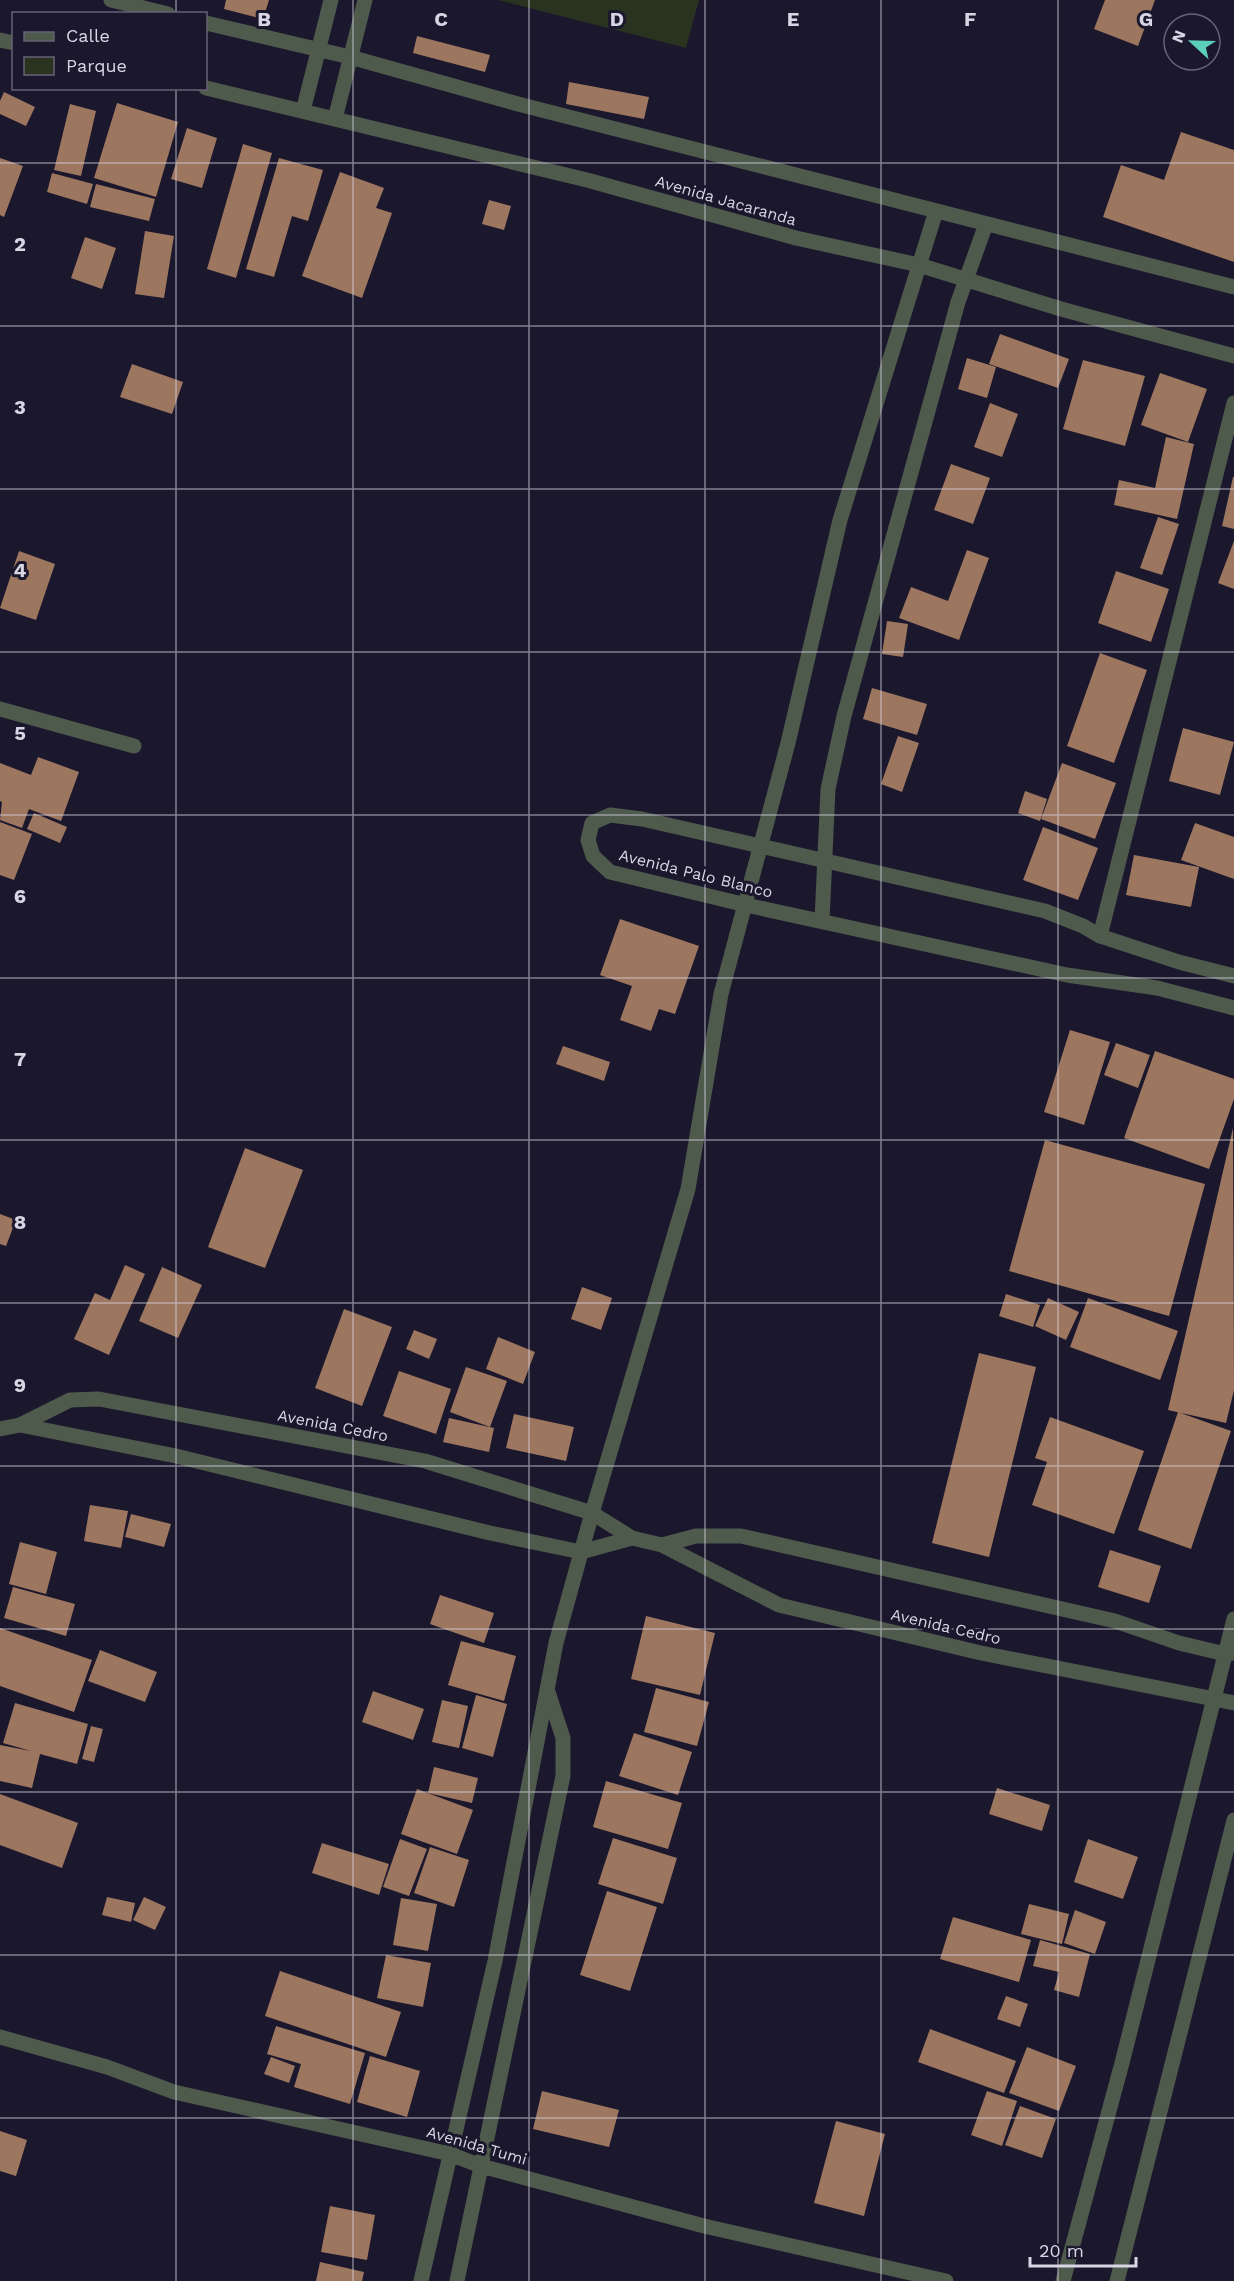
<svg xmlns="http://www.w3.org/2000/svg" width="1234" height="2281" font-family="'Work Sans',sans-serif">
<rect width="100%" height="100%" fill="#1b172c"/>
<!-- green -->
<path fill="#293320" d="M498,0h201l-13,48z"/>
<!-- building -->
<path fill="#9d7660" d="M226,0h43l-6,19 -39,-10z
M1105,0h50l-17,46 -44,-17z
M417,36l73,19 -5,17 -72,-19z
M569,82l80,15 -5,22 -78,-15z
M4,92l31,15 -9,19 -26,-12v-13z
M117,103l61,19 -22,75 -62,-19z
M70,104l26,7 -15,65 -27,-6z
M187,128l30,10 -15,50 -31,-9z
M1181,132l53,18v112l-131,-45 18,-52 43,15z
M243,144l29,9 -36,125 -29,-9z
M0,158l23,8 -19,51 -4,-2z
M279,158l44,12 -15,51 -16,-5 -18,61 -28,-8z
M340,172l44,16 -8,20 16,5 -30,85 -60,-22z
M52,173l41,11 -6,20 -40,-12z
M96,184l59,15 -6,22 -59,-14z
M489,200l22,6 -7,24 -22,-6z
M145,231l29,5 -10,62 -29,-4z
M85,237l31,11 -14,41 -31,-11z
M1000,334l69,25 -11,29 -69,-24z
M967,358l29,9 -9,31 -29,-9z
M1083,360l62,16 -20,70 -62,-17z
M132,364l51,18 -11,32 -52,-17z
M1160,373l47,16 -19,53 -47,-17z
M990,403l28,11 -16,43 -28,-10z
M1166,437l28,7 -17,75 -63,-14 5,-25 36,8z
M951,464l39,14 -17,46 -39,-14z
M1233,477h1v52l-12,-3z
M1158,517l21,7 -17,51 -22,-7z
M1234,541v48l-16,-6z
M967,550l22,8 -30,82 -60,-22 12,-31 37,14z
M19,551l36,13 -19,56 -36,-12z
M1116,571l53,18 -18,53 -53,-19z
M887,621l21,3 -5,33 -21,-3z
M1100,653l47,17 -33,93 -47,-17z
M872,688l55,16 -10,31 -54,-16z
M1183,728l51,14 -14,53 -51,-14z
M898,736l21,7 -17,49 -21,-8z
M38,757l41,15 -18,49 -32,-12 -7,19 -22,-8 2,-18 -2,-1v-38l31,12z
M1062,763l54,20 -21,56 -54,-20z
M1025,791l22,8 -7,22 -22,-8z
M34,813l33,14 -7,16 -33,-14z
M0,822l32,12 -18,46 -14,-5z
M1195,823l39,14v42l-53,-19z
M1043,827l55,21 -20,52 -55,-20z
M1134,855l65,12 -8,40 -65,-12z
M620,919l79,27 -24,68 -16,-5 -8,22 -31,-11 12,-34 -32,-11z
M1070,1030l40,12 -26,83 -40,-13z
M1116,1043l34,12 -12,33 -34,-13z
M563,1046l47,16 -6,19 -48,-17z
M1155,1051l79,28v20l-25,70 -85,-31z
M1233,1128l1,262 -8,33 -58,-13z
M1045,1140l160,44 -36,132 -160,-45z
M245,1148l58,22 -38,98 -57,-21z
M0,1214l16,6 -10,26 -6,-2z
M125,1265l20,9 -36,81 -35,-16 21,-46 15,7z
M162,1267l40,18 -24,53 -39,-17z
M582,1287l30,11 -11,32 -30,-11z
M1006,1294l34,11 -7,22 -34,-11z
M1048,1298l31,14 -13,28 -31,-14z
M1088,1298l90,33 -18,49 -90,-33z
M344,1309l48,18 -30,79 -47,-18z
M414,1330l23,9 -8,20 -23,-10z
M498,1337l37,15 -12,32 -37,-15z
M979,1353l57,14 -47,190 -57,-14z
M466,1367l41,14 -17,46 -40,-15z
M399,1371l52,18 -15,45 -53,-18z
M1178,1412l53,19 -40,118 -53,-19z
M514,1414l60,13 -8,34 -60,-13z
M1050,1417l94,34 -30,83 -82,-29 15,-43 -12,-4z
M449,1418l45,10 -5,24 -46,-10z
M90,1505l38,6 -7,37 -37,-7z
M131,1514l40,10 -7,23 -39,-10z
M20,1542l37,10 -11,42 -37,-10z
M1110,1550l51,16 -12,37 -51,-16z
M13,1587l62,17 -9,32 -62,-18z
M440,1595l54,18 -10,30 -54,-19z
M646,1616l69,17 -15,62 -69,-16z
M0,1628l92,32 -18,52 -74,-26z
M461,1641l55,15 -12,45 -56,-16z
M100,1650l57,22 -12,30 -57,-21z
M656,1688l53,14 -12,44 -53,-14z
M373,1691l51,18 -11,31 -51,-18z
M476,1695l31,9 -14,53 -31,-9z
M442,1700l26,6 -9,42 -27,-6z
M15,1703l73,21 -11,40 -37,-10 -8,34 -32,-7v-36l31,6 -28,-8z
M91,1726l12,3 -9,33 -12,-3z
M634,1733l58,19 -14,43 -59,-19z
M434,1767l44,11 -6,25 -44,-10z
M606,1781l76,22 -14,46 -75,-22z
M997,1788l53,17 -8,26 -53,-17z
M417,1789l56,21 -16,44 -56,-20z
M0,1794l78,29 -16,45 -62,-23z
M613,1838l64,20 -14,46 -65,-20z
M400,1839l27,10 -18,47 -26,-9z
M1088,1839l50,18 -15,42 -49,-17z
M322,1843l67,21 -10,31 -67,-22z
M430,1847l39,13 -15,47 -40,-14z
M607,1891l50,16 -27,84 -50,-16z
M107,1897l28,6 -4,19 -29,-7z
M144,1897l22,10 -11,23 -22,-10z
M401,1898l36,6 -9,47 -35,-6z
M1029,1904l40,10 -7,30 -41,-10z
M1075,1910l31,12 -11,32 -31,-11z
M953,1917l78,23 -12,42 -79,-23z
M1040,1940l50,14 -11,43 -25,-7 5,-18 -26,-6z
M386,1955l45,8 -8,44 -46,-9z
M280,1971l121,41 -15,45 -121,-41z
M1006,1996l22,8 -8,23 -23,-8z
M276,2026l89,27 -15,51 -56,-17 7,-23 -34,-10z
M930,2029l86,32 -12,32 -86,-31z
M1027,2047l49,19 -17,45 -50,-18z
M370,2056l50,15 -13,46 -50,-15z
M271,2057l24,9 -6,17 -25,-9z
M542,2091l77,19 -10,37 -76,-18z
M987,2091l30,10 -15,45 -31,-11z
M1020,2106l36,13 -14,39 -37,-13z
M836,2121l49,13 -21,82 -50,-13z
M0,2131l27,9 -11,36 -16,-5z
M330,2206l45,9 -8,45 -46,-8z
M320,2262l44,10 -2,9h-46z"/>
<g fill="none" stroke-linecap="round" stroke-linejoin="round">
<!-- service -->
<path stroke="#4e5a4c" stroke-width="15" d="M1100,936l134,-533"/>
<!-- minor -->
<path stroke="#4e5a4c" stroke-width="15" d="M111,0l57,14
M206,23l144,34 168,47 716,183
M0,40l14,3
M206,88l381,92 209,58 123,27 142,44 173,47
M303,111l28,-111
M335,119l30,-119
M0,709l134,37
M822,921l6,-132 16,-73 114,-414 28,-78
M1234,976l-55,-14 -79,-26 -17,-10 -38,-15 -403,-92 -32,-4 -18,8 -4,17 5,16 17,16 136,33 321,70 90,13 77,20
M20,1425l156,31 314,77 91,19 51,-14
M0,1429l20,-4 50,-25 29,-1 326,62 167,52 40,25 30,7 117,60 202,48 253,50
M662,1545l34,-9h45l374,85 64,22 46,11 9,-1
M0,2037l107,30 67,25 276,62 31,12 223,60 242,55
M421,2281l74,-320 61,-318 36,-130 96,-324 33,-195 67,-251 52,-223 96,-309
M457,2281l106,-505v-38l-15,-46
M1063,2281l59,-218 112,-444
M1117,2281l117,-461"/>
</g>
<!-- grid -->
<path fill="none" stroke="#d8d6e5" stroke-width="1.5" stroke-opacity="0.55" d="M176,0v14M353,0v2281M529,0v2281M705,0v2281M881,0v2281M1058,0v2281M176,88v2193M0,163h1234M0,326h1234M0,489h1234M0,652h1234M0,815h1234M0,978h1234M0,1140h1234M0,1303h1234M0,1466h1234M0,1629h1234M0,1792h1234M0,1955h1234M0,2118h1234"/>
<g text-anchor="middle" stroke-width="6" stroke-linejoin="round" paint-order="stroke">
<!-- street labels -->
<g font-size="16" fill="#d8d6e5" stroke="#1b172c">
<text transform="translate(726 200) rotate(16)" y="6">Avenida Jacaranda</text>
<text transform="translate(696 873) rotate(14)" y="6">Avenida Palo Blanco</text>
<text transform="translate(333 1425) rotate(11)" y="6">Avenida Cedro</text>
<text transform="translate(946 1626) rotate(13)" y="6">Avenida Cedro</text>
<text transform="translate(477 2145) rotate(16)" y="6">Avenida Tumi</text>
</g>
</g>
<g font-size="20" text-anchor="middle" font-weight="bold" fill="#d8d6e5" stroke="#1b172c" stroke-width="6" stroke-linejoin="round" paint-order="stroke">
<text x="264" y="26">B</text>
<text x="441" y="26">C</text>
<text x="617" y="26">D</text>
<text x="793" y="26">E</text>
<text x="970" y="26">F</text>
<text x="1146" y="26">G</text>
<text x="20" y="251">2</text>
<text x="20" y="414">3</text>
<text x="20" y="577">4</text>
<text x="20" y="740">5</text>
<text x="20" y="903">6</text>
<text x="20" y="1066">7</text>
<text x="20" y="1229">8</text>
<text x="20" y="1392">9</text>
</g>
<!-- legend -->
<rect x="12" y="12" width="195" height="78" fill="#1b172c" stroke="#676376" stroke-width="1.5"/>
<rect x="24" y="32" width="30" height="9" fill="#4e5a4c" stroke="#676376" stroke-width="1.5"/>
<text x="66" y="42" font-size="18" fill="#d8d6e5">Calle</text>
<rect x="24" y="57" width="30" height="18" fill="#293320" stroke="#676376" stroke-width="1.5"/>
<text x="66" y="72" font-size="18" fill="#d8d6e5">Parque</text>
<!-- north arrow -->
<g transform="translate(1192 42) rotate(292)"><circle r="28" fill="#1b172c" stroke="#676376" stroke-width="1.5"/>
<path d="M0-4.5L10 22L0 15L-10 22Z" fill="#5cceba"/>
<text y="-9" font-size="16" font-weight="bold" text-anchor="middle" fill="#d8d6e5">N</text>
</g>
<!-- scale -->
<path d="M1030 2257v9h106v-9" fill="none" stroke="#d8d6e5" stroke-width="3"/>
<text x="1039" y="2257" font-size="18" fill="#d8d6e5" stroke="#1b172c" stroke-width="4.5" paint-order="stroke">20 m</text>
</svg>
